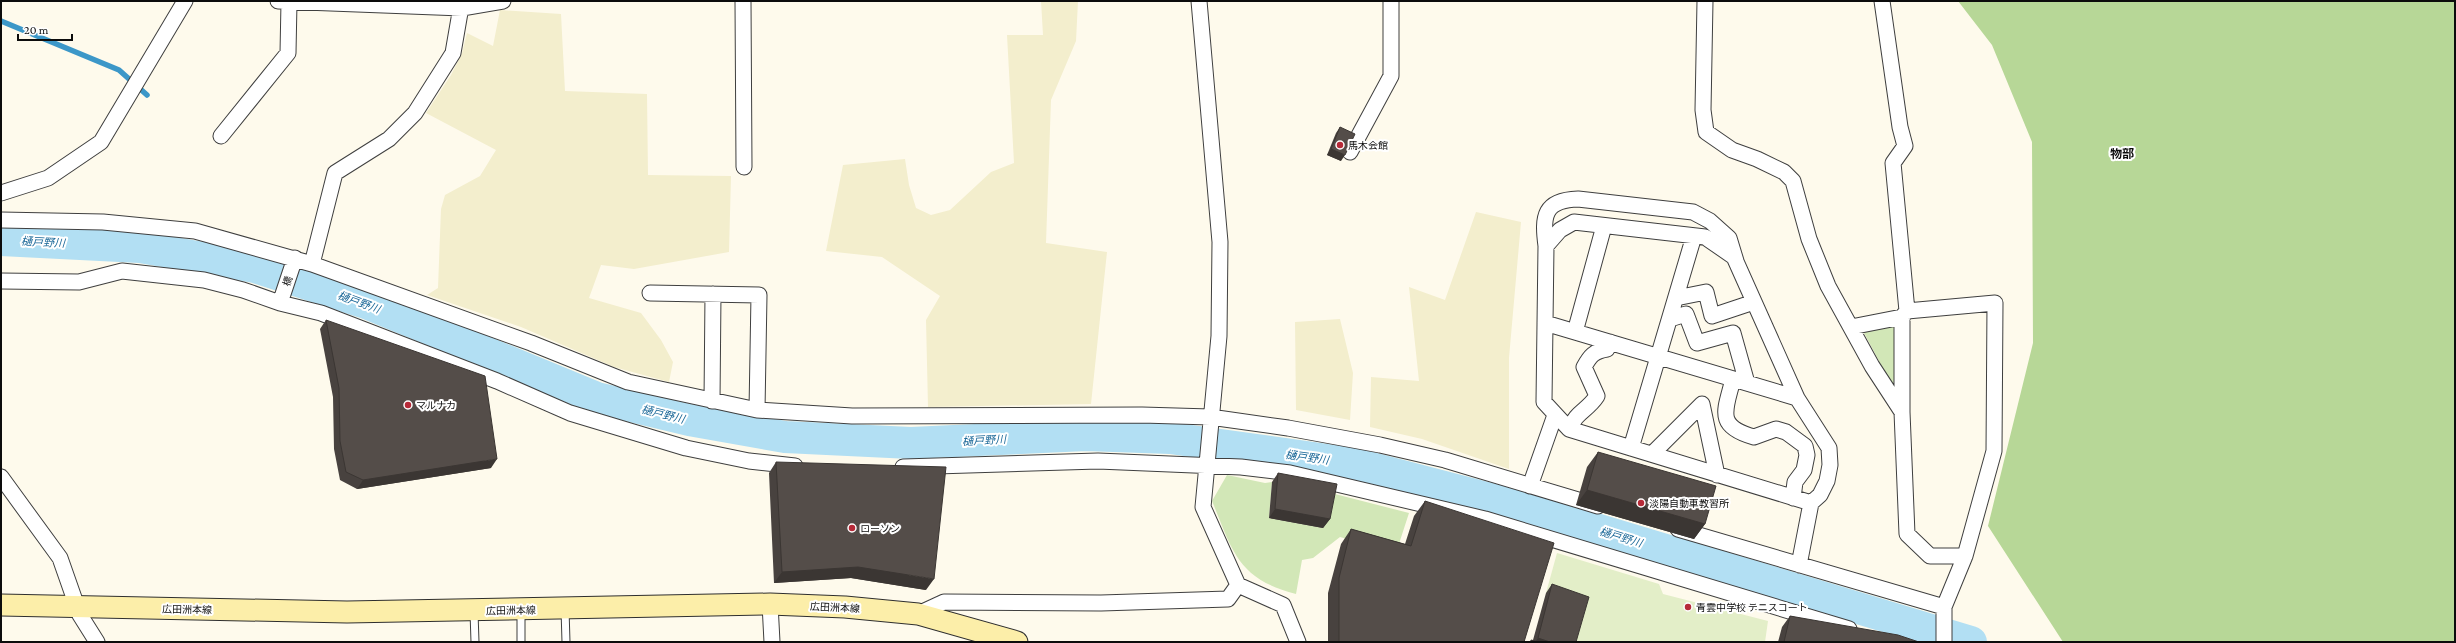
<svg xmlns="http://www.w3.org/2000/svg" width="2456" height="643" font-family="'Crimson Pro','Noto Sans JP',serif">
<rect width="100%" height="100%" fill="#fefaec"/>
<!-- farmland -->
<path fill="#f3eecd" d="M1041,1h37l-2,40 -25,59 -5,143 61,9 -16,152 -163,3 -2,-87 14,-24 -58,-39 -56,-6 17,-86 62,-6 4,26 7,23 15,7 19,-5 41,-38 23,-9 -7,-128h36z
M500,10l61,4 4,77 82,3 1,81 83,1 -2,76 -95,17 -33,-4 -12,33 52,15 20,27 12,22 -4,20 -55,-15 -93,-40 -94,-32 11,-7 3,-79 4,-14 35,-19 16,-26 -70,-37 25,-38 11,-22 5,-20 26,13z
M1476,212l45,10 -12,136v111l-87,-30 -52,-12 1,-50 48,4 -10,-94 36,13z
M1340,319l13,54 -3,47 -54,-10 -1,-88z"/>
<!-- green -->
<path fill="#d2e7b7" d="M1895,325l1,68 -33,-62z
M1227,475l38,8 7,-1 -3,36 54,10 8,-35 78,20 -13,40 -56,-16 -27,21 -11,2 -6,34c-58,-15 -63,-42 -84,-93z"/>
<!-- forest -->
<path fill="#b7d797" d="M1958,1h497v641h-392l-75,-116 45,-183 -1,-201 -40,-97z"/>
<!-- pitch -->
<path fill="#e3eec8" d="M1557,553l102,31 4,10 105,27 -3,21h-193l-26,-49z"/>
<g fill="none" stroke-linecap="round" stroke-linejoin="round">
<!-- stream -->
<path stroke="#3c97c8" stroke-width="5.5" d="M1,21l118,49 28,25"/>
<!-- river -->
<path stroke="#b2dff3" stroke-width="32" d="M1,240l139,7 115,20 111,36 231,95 92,22 96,17 126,6 175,-8 84,3 186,26 180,47 435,131"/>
<defs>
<path id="service" d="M565,609l1,33
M521,610v32
M474,612l1,30"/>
<path id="minor" d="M278,1l184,7 41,-7
M743,1l1,166
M1199,1l21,241 -1,94 -16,171 35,78 45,20 15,37
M1705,1l-2,109 3,22 26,18 25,9 27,13 9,9 16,58 19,47 44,80 30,46 5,122 23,22h35
M1882,1l18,126 5,19 -12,17 14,148 -5,6v95
M221,136l67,-83 1,-51
M1350,152l41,-76v-75
M1,193l47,-15 53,-36 84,-141
M1,220l102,2 92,9 117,33 219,79 97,39 129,28 95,6 290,-1 68,2 78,11 92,17 65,15 153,46
M1546,246c-4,-30 -2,-46 32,-47l115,13 17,9 19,17 7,23
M312,264l23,-91 54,-34 26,-26 38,-60 9,-52
M1,281l78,1 43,-11 82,9 39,10 37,13 41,10 176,68 73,32 116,35 63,13 46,5
M650,293l109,2 -2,115
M1676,298l30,-6 6,24 42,-14
M280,303l15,-45
M1907,311l88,-8 -1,148 -29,105 -21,51v35
M1670,319l16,-5 11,29 36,-10 14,50
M1545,323l252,75
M1851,327l51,-10
M1575,332l29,-106
M1733,379c-7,30 -19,47 21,58l22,-8 10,3 19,14 2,9 -3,15 -9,12 -2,16
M712,401l1,-107
M1569,429c8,-18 18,-18 28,-33l-13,-29c6,-11 10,-16 23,-18l3,-7
M1631,448l63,-212
M1652,454l50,-50 15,71
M903,467l195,-6 143,6 49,6 195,46 364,110
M1,477l59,81 20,57 17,27
M1530,486l25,-71
M1678,529l266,78
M1799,565l12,-62 9,-8 7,-14 3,-16 -1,-17 -32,-50 -63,-141 -29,-20 -131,-15 -14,8 -14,16 -2,156 25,27 242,74
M770,604l2,38
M918,614l26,-12 157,1 127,-4 10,-14"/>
<path id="secondary" d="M1,605l346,7 423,-8 75,3 73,7 99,28"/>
</defs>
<!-- service casing -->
<use href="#service" stroke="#3f3f3f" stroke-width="9"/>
<!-- minor casing -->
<use href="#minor" stroke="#3f3f3f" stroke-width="17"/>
<!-- secondary casing -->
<use href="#secondary" stroke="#2e2e2e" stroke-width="23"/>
<!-- service -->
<use href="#service" stroke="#fff" stroke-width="7"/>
<!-- minor -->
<use href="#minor" stroke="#fff" stroke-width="15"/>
<!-- secondary -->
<use href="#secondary" stroke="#fceea9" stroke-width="21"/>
</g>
<!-- wall -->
<path fill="#48423f" d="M1340,127l1,34 -14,-6 9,-22z
M326,320l165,148 -134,21 -17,-9 -6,-31 -1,-52 -13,-68z
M1598,452l107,72 -11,15 -118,-34 11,-38z
M776,462l150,128 -75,-12 -77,5 -5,-110z
M1278,473l52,46 -7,9 -54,-10 3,-36z
M1425,501l99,141h-196v-49l13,-49 10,-15 54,15 9,-28z
M1552,584l24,58h-46l1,-2h2l13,-47z
M1790,616l129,26h-141l4,-15z"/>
<!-- shaded-wall -->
<path fill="#3b3633" d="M1331,149l14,6 -4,6 -14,-6z
M497,459l-6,9 -134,21 6,-9z
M1587,490l118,34 -11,15 -118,-34z
M1275,509l55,10 -7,9 -54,-10z
M858,567l76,12 -8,11 -75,-12 -77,5 8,-11z
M1538,638l12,4h-15z"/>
<!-- building -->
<path fill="#544d49" stroke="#3b3633" d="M1340,127l15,7 -10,21 -14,-6z
M326,320l159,56 12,83 -134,21 -17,-8 -6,-31 -1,-53z
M1598,452l118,34 -11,38 -118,-34z
M776,462l170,5 -12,112 -76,-12 -76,5z
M1278,473l59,11 -7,35 -55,-10z
M1425,501l129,42 -30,99h-185v-64l12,-49 60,17z
M1552,584l37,13 -13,45h-26l-12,-4z
M1790,616l108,19 21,7h-135z
M1531,640l8,2h-8z"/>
<!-- markers -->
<g fill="#b62a38" stroke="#fff" stroke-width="1.5">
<circle cx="1340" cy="145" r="4"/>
<circle cx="408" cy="405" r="4"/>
<circle cx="1641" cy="503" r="4"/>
<circle cx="852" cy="528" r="4"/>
<circle cx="1688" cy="607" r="4"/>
</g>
<g text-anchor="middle" stroke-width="4" stroke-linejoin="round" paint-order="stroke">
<!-- poi labels -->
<g font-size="10" fill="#0c0c0c" stroke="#fff" text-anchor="start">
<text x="1348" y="149">馬木会館</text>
<text x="416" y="409">マルナカ</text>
<text x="1649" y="507">淡陽自動車教習所</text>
<text x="860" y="532">ローソン</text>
<text x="1696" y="611">青雲中学校 テニスコート</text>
</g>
<!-- street labels -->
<g font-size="10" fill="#0c0c0c" stroke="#fff">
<text transform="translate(287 281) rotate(-71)" y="4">橋</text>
<text transform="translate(835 607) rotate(3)" y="4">広田洲本線</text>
<text transform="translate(187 609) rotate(1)" y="4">広田洲本線</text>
<text transform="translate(511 610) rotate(-1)" y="4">広田洲本線</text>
</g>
<!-- water labels -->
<g font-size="11" font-style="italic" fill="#1b6898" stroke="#fff">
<text transform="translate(43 242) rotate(3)" y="4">樋戸野川</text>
<text transform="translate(359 302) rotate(20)" y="4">樋戸野川</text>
<text transform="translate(663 414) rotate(14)" y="4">樋戸野川</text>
<text transform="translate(984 440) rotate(-3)" y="4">樋戸野川</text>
<text transform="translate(1307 457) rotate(8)" y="4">樋戸野川</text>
<text transform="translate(1621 537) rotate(17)" y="4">樋戸野川</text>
</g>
<!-- quarter labels -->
<g font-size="12" font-weight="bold" fill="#0c0c0c" stroke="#fff">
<text x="2122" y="158">物部</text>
</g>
</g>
<!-- border -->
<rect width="2456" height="643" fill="none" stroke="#0c0c0c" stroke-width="4"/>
<!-- scale -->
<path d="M18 34v6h54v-6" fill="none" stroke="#0c0c0c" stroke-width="2"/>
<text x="24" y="34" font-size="12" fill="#0c0c0c" stroke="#ffffff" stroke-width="3" paint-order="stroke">20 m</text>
</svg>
